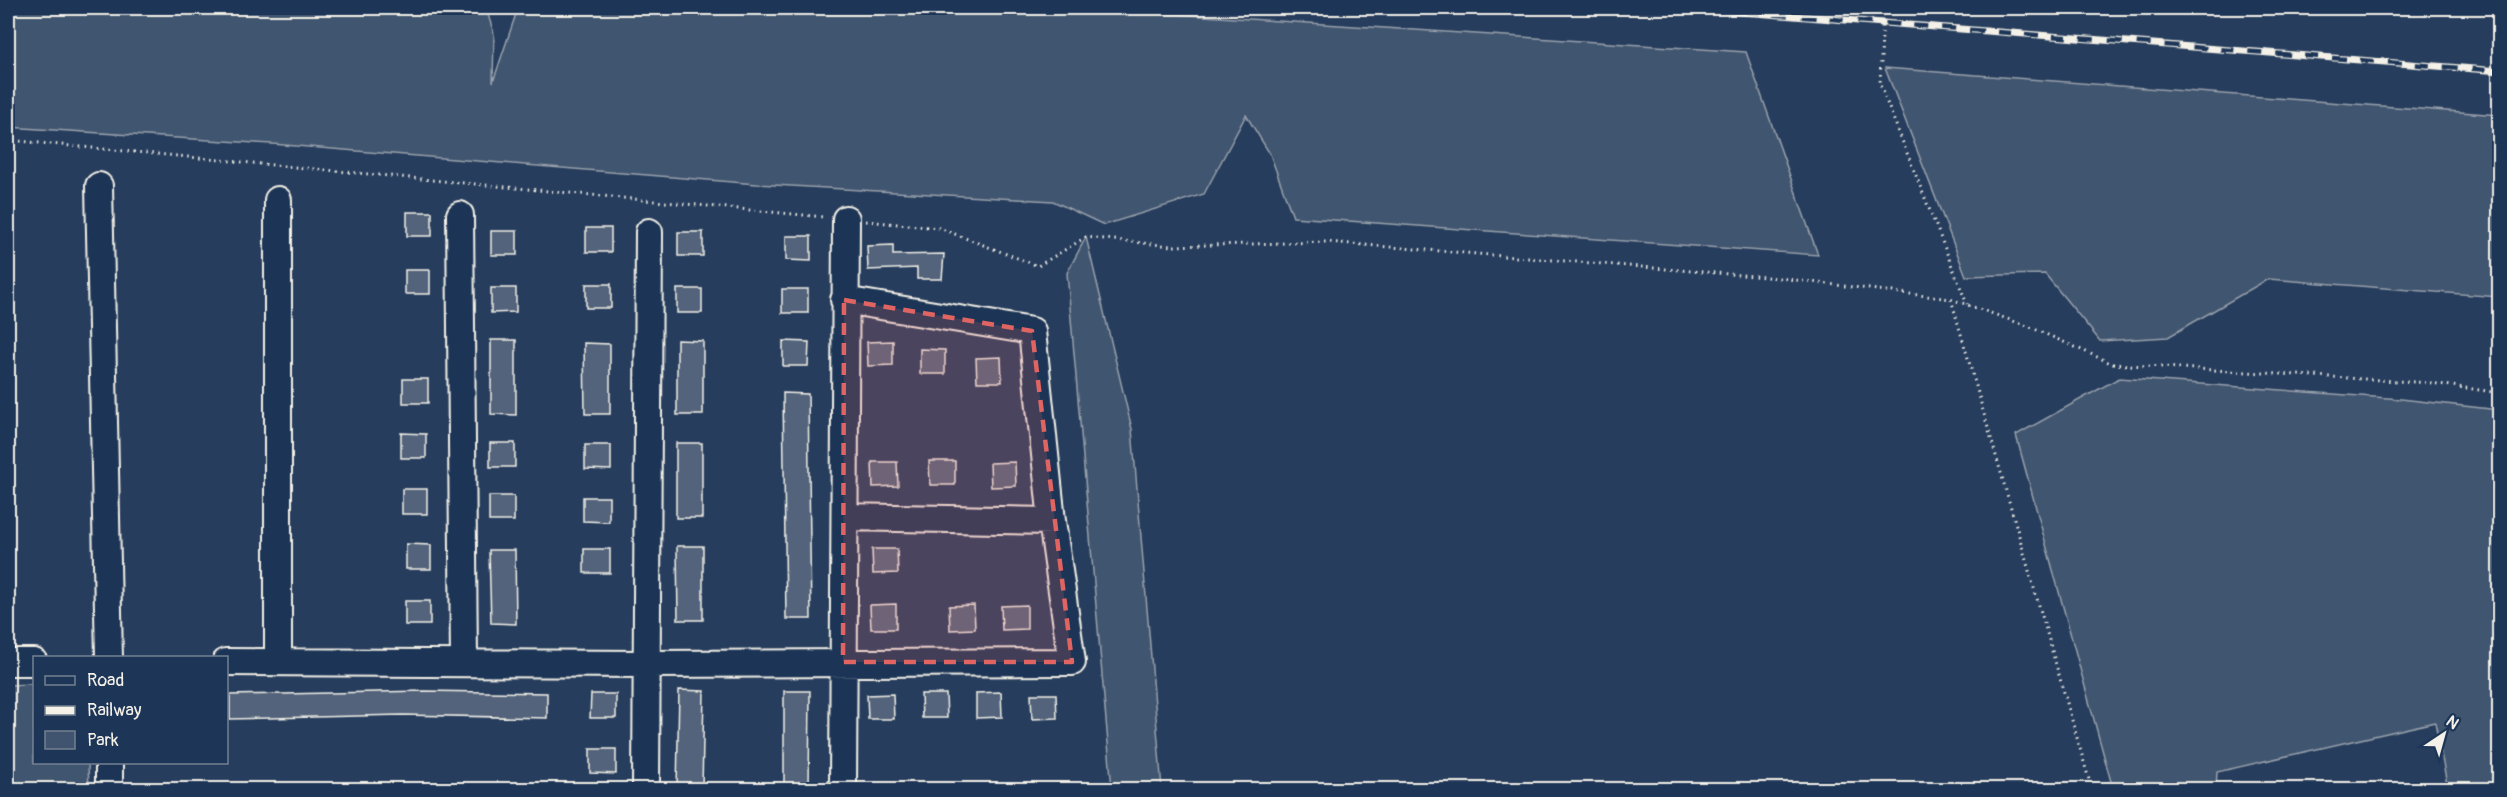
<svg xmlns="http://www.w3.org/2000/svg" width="2507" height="797" font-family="Pangolin,sans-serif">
<rect width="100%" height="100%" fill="#263d5d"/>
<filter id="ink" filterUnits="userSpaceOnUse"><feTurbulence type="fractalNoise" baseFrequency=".0167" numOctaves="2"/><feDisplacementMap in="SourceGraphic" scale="12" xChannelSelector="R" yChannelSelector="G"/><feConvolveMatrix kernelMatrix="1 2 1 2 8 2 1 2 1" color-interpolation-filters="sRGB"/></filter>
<g filter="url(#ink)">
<!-- green -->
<path fill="#40546f" stroke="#9aa2ac" stroke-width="1.5" d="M8,8h478l8,26 -1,48 25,-74h565l663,44 72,203 -525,-38 -23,-63 -24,-39 -42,79 -100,31 -51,-24 -296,-17 -485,-40 -264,-17z
M1885,68l614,47v182l-231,-18 -100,58 -68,4 -55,-67 -79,2z
M1086,237l46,192 30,360h-50l-45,-516z
M2119,378l282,21 98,11v379h-51l-13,-67 -218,50 -1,17h-103l-97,-354z
M34,684v78l54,1 1,26h-81v-104z"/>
<!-- building -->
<path fill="#52647b" stroke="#f4f1e8" stroke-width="1.5" d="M407,212h25v24h-25z
M586,228h25v24h-25z
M491,231h26v24h-26z
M678,232h25v24h-25z
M786,236h25v25l-25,-1z
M893,245v10l51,-1 -2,25h-25v-11l-49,2 -1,-24z
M405,270h25v24h-25z
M586,284h25v24h-25z
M491,288h25v24l-25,1z
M677,289h25v24h-25z
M782,289h26v24h-26z
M491,340h25v75l-25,-1z
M677,340l26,1v74h-26z
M783,341l26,1 -1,24h-25z
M893,341v24l-25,1 -1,-24z
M584,343l26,1v70h-25z
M920,349l25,1v24h-25z
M1001,357l1,25h-25l-1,-24z
M403,379h25v24h-25z
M783,393l25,1 3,225h-25z
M401,433l25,1v24h-25z
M490,443h25v24h-25z
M676,443h26v75h-26z
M585,445h26v25l-26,-1z
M929,461h26v24h-25z
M872,462h25l1,24 -25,1z
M1015,462l1,24 -25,1 -1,-24z
M402,489h25v25h-25z
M489,496h25v25h-25z
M583,497h26v25l-26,-1z
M406,544l25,1v24h-25z
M677,546h26v74h-25z
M584,549h26v24h-26z
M872,549h25l1,24 -25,1z
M489,550h26l1,74 -25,-1z
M405,601h25v24h-25z
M896,604v25h-25l-1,-24z
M974,605l1,24 -25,1 -1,-24z
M1027,605v24l-25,1 -1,-24z
M679,690l25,1 -2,98h-25z
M425,691l122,2v25l-144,-3 -173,4v-24z
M784,691h26l-1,98h-25z
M1001,692l1,25 -26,1v-25z
M591,694h25v24h-26z
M893,694l1,25h-26l-1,-24z
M921,694h25l1,24h-25z
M1031,694h25l1,24 -25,1z
M590,749h26v25l-26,-1z"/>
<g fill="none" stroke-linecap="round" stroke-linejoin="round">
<defs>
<path id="minor" d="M99,186l10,472
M460,215l4,447
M845,517l207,4
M8,662h26
M226,662l419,2 427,-2 -20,-141 -20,-190 -188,-31
M278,662v-462
M109,790v-28
M646,790l3,-558
M843,790l3,-571"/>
</defs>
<!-- minor casing -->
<use href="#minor" stroke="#f4f1e8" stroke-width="30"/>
<!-- path -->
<path stroke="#f4f1e8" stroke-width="3" stroke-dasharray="1.5 4.5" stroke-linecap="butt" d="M1883,8l-3,77 87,219
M8,140l816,77
M866,221l73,7 99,38 48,-29 85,9 156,-4 452,36 172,21 79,28 83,37 318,19 69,10
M1951,299l141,491"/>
<!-- minor -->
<use href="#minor" stroke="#1d3557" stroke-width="26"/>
<defs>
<path id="rail" d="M1690,8l810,63"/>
</defs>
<!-- rail casing -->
<use href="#rail" stroke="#f4f1e8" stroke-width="7"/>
<!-- rail -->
<use href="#rail" stroke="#1d3557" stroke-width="4.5" stroke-dasharray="14" stroke-linecap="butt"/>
</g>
</g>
<!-- marked area -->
<path fill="#df6462" fill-opacity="0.2" stroke="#df6462" stroke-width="4.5" stroke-dasharray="12 8" stroke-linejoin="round" d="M844,300l188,31 40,331h-229z"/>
<!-- margin -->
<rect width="2507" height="797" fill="none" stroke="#1d3557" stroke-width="30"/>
<rect x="15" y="15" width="2477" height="767" fill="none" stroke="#f4f1e8" stroke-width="2" filter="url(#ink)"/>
<!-- legend -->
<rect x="33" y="656" width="195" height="108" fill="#1d3557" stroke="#738091" stroke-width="1.5"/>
<rect x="45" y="676" width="30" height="9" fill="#1d3557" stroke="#738091" stroke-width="1.5"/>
<text x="87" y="686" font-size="18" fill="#f4f1e8">Road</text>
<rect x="45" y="706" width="30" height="9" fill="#f4f1e8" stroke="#738091" stroke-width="1.5"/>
<text x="87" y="716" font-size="18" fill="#f4f1e8">Railway</text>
<rect x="45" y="731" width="30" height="18" fill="#40546f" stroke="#738091" stroke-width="1.5"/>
<text x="87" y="746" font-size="18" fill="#f4f1e8">Park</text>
<!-- north arrow -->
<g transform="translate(2444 734) rotate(36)" stroke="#1d3557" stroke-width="4.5" paint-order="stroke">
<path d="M0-4.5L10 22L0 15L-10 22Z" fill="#f4f1e8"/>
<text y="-9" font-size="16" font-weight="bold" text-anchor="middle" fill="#f4f1e8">N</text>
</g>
</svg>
